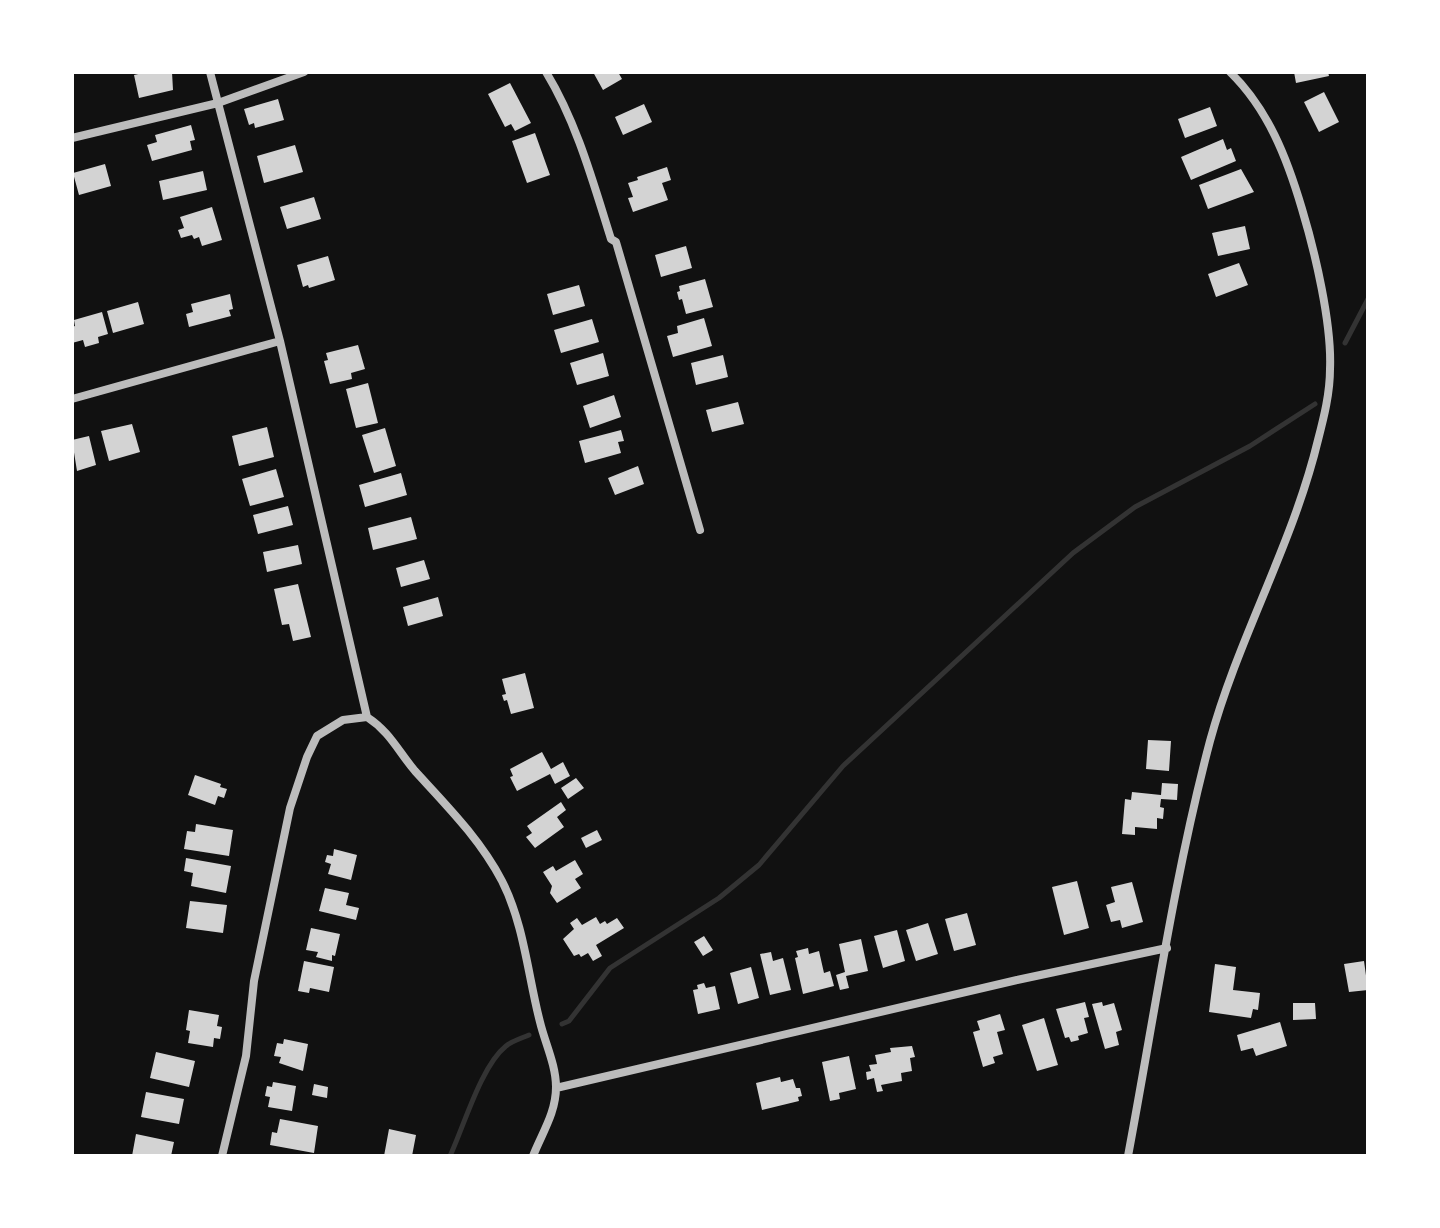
<svg xmlns="http://www.w3.org/2000/svg" width="1440" height="1228" font-family="'Public Sans',sans-serif">
<rect width="100%" height="100%" fill="#111"/>
<g fill="none" stroke-linecap="round" stroke-linejoin="round">
<!-- stream -->
<path stroke="#333" stroke-width="5" d="M1345,343l23,-44
M562,1024l7,-3 41,-53 109,-70 40,-33 84,-99 230,-213 62,-46 115,-61 65,-42
M450,1156c14,-30 31,-90 56,-110 6,-5 16,-8 23,-11"/>
</g>
<!-- building -->
<path fill="#d3d3d3" d="M147,72h25l1,18 -34,8 -5,-23z
M593,72h25l4,7 -19,11z
M1294,72h34l1,4 -33,7z
M510,83l21,40 -16,8 -4,-7 -6,3 -17,-33z
M1324,92l15,30 -20,10 -15,-30z
M278,99l6,21 -29,8 -1,-5 -5,2 -5,-16z
M644,104l8,18 -29,13 -8,-18z
M1210,107l7,19 -32,12 -7,-19z
M191,125l4,15 -5,1 2,9 -40,11 -5,-16 10,-3 -2,-7z
M535,133l15,42 -23,8 -15,-42z
M1223,139l4,11 4,-2 5,13 -45,19 -10,-23z
M295,145l8,27 -39,11 -7,-27z
M105,164l6,22 -32,9 -6,-22z
M667,167l4,13 -9,3 6,17 -35,12 -5,-14 5,-1 -5,-14 10,-3 -1,-3z
M1241,169l13,23 -46,17 -9,-24z
M203,171l4,19 -44,10 -4,-19z
M314,197l7,22 -34,10 -7,-22z
M212,207l10,33 -20,6 -3,-9 -5,2 -2,-4 -11,3 -3,-8 6,-2 -4,-11z
M1245,226l5,23 -32,7 -6,-23z
M686,246l6,22 -31,9 -6,-22z
M328,256l7,24 -26,8 -1,-3 -5,2 -6,-22z
M1239,263l9,22 -32,12 -8,-23z
M705,279l8,28 -27,7 -4,-15 -3,1 -2,-8 3,-1 -1,-5z
M579,285l6,21 -32,9 -6,-21z
M230,294l3,15 -4,1 2,6 -42,11 -3,-13 7,-2 -2,-8z
M138,302l6,22 -31,9 -6,-22z
M102,312l6,22 -10,3 1,6 -14,4 -2,-7 -11,3v-16l3,-1 -1,-6z
M704,318l8,28 -39,11 -6,-21 11,-3 -1,-7z
M592,319l7,23 -38,11 -7,-23z
M358,345l7,24 -14,4 1,6 -22,5 -6,-23 4,-1 -2,-7z
M603,353l6,23 -32,9 -7,-22z
M723,355l5,22 -32,8 -5,-22z
M368,383l10,40 -22,5 -10,-39z
M614,395l7,22 -31,11 -7,-22z
M738,402l6,22 -32,8 -6,-22z
M132,424l8,28 -31,9 -8,-30z
M267,427l7,30 -35,9 -7,-30z
M385,428l11,38 -22,7 -12,-38z
M621,430l3,11 -6,1 3,11 -36,10 -6,-22z
M89,436l7,29 -19,6 -5,-31z
M638,466l6,18 -29,11 -7,-17z
M276,469l8,28 -34,9 -8,-27z
M401,473l6,22 -42,12 -6,-22z
M288,506l5,19 -35,9 -5,-19z
M411,517l6,22 -44,11 -5,-22z
M298,545l4,19 -35,8 -4,-20z
M424,560l6,19 -29,8 -5,-19z
M298,584l13,53 -18,4 -4,-17 -7,1 -8,-36z
M438,597l5,19 -35,10 -5,-19z
M525,673l9,35 -23,6 -4,-14 -3,1 -2,-6 4,-1 -4,-15z
M1148,740l23,1 -2,30 -23,-2z
M542,752l9,17 12,-7 7,14 -15,8 -5,-10 -33,17 -7,-14 3,-1 -3,-7z
M195,775l26,9 -1,3 7,2 -3,9 -6,-2 -3,9 -27,-10z
M576,778l8,10 -16,11 -7,-11z
M1162,783l16,1 -1,16 -16,-1 -1,8 4,1 -1,11 -6,-1v11l-22,-2v8l-13,-1 3,-35 6,1 1,-8 29,3z
M561,802l5,8 -9,7 7,10 -29,21 -9,-11 6,-4 -5,-7z
M196,824l37,6 -4,26 -45,-7 3,-18 8,1z
M597,830l5,10 -16,8 -5,-10z
M334,849l23,6 -6,25 -23,-6 3,-10 -6,-2 2,-7 6,1z
M186,858l45,8 -5,27 -35,-7 2,-13 -9,-2z
M575,860l8,14 -8,5 6,9 -24,15 -7,-10 2,-7 -9,-14 10,-6 3,5z
M1077,881l12,47 -25,7 -12,-48z
M1132,882l11,40 -21,6 -2,-8 -9,2 -5,-17 9,-3 -4,-15z
M325,888l24,5 -3,12 13,3 -3,12 -37,-9z
M190,901l37,4 -4,28 -37,-5z
M967,913l9,32 -22,6 -9,-32z
M596,917l4,7 5,-3 2,3 10,-6 7,10 -28,17 6,11 -9,5 -5,-8 -7,4 -2,-3 -5,2 -11,-17 11,-10 -4,-6 7,-5 5,7z
M928,923l10,31 -22,7 -10,-31z
M311,928l29,6 -5,22 -3,-1v6l-16,-4 2,-5 -12,-2z
M897,930l8,31 -22,7 -9,-32z
M704,936l9,14 -10,6 -9,-14z
M861,939l7,32 -22,5 3,12 -9,2 -4,-15 9,-3 -6,-28z
M808,948l1,6 10,-3 5,22 6,-2 4,15 -31,8 -8,-36 3,-1 -2,-6z
M771,952l2,9 10,-3 8,32 -21,5 -10,-41z
M304,961l30,6 -5,25 -19,-4 -1,5 -11,-2z
M1364,961l4,29 -19,2 -5,-28z
M1215,964l21,3 -3,23 27,3 -2,17 -5,-1 -2,9 -42,-6z
M751,967l8,31 -21,6 -8,-31z
M704,983l2,5 9,-2 5,23 -22,5 -5,-24 5,-1 -1,-4z
M1085,1002l4,15 -5,1 4,15 -10,3 1,4 -8,2 -2,-5 -4,1 -9,-29z
M1102,1002l1,4 11,-3 8,27 -6,2 3,13 -14,4 -13,-45z
M1293,1003h22l1,16 -23,1z
M189,1010l30,5 -2,11 5,1 -2,12 -6,-1 -1,9 -25,-4 2,-12 -4,-1z
M1000,1014l5,16 -8,2 6,22 -10,3 2,6 -12,4 -10,-35 7,-2 -3,-9z
M1044,1018l14,47 -21,6 -15,-46z
M1280,1022l7,24 -31,10 -3,-8 -12,3 -4,-16z
M284,1039l24,5 -5,27 -24,-8 2,-6 -7,-1 3,-13 6,1z
M912,1046l3,11 -5,1 2,13 -11,2 1,8 -21,4 2,6 -6,1 -3,-14 -7,2 -1,-8 5,-1 -2,-6 8,-1 -2,-9 16,-3 -1,-4z
M156,1052l39,9 -6,26 -39,-9z
M849,1056l7,33 -17,4 1,6 -10,2 -8,-39z
M780,1077l1,5 12,-3 3,9h4l2,8 -4,1 1,4 -37,9 -6,-27z
M273,1082l23,4 -4,25 -24,-4 2,-10 -5,-1 2,-10 5,1z
M314,1084l14,3 -1,11 -15,-3z
M146,1092l38,7 -5,25 -38,-7z
M280,1119l38,7 -4,27 -44,-8 2,-13 5,1z
M389,1129l27,6 -4,21h-28z
M136,1134l38,8 -3,14h-39z"/>
<g fill="none" stroke-linecap="round" stroke-linejoin="round">
<!-- minor -->
<path stroke="#bcbcbc" stroke-width="8" d="M210,72l70,269 87,376
M546,72c31,51 47,110 65,167l5,3 84,288
M72,138l146,-35 86,-31
M72,399l208,-58
M367,717c23,15 31,34 48,54 32,35 65,68 87,110 22,43 26,95 38,141 5,21 16,43 16,65 0,26 -14,46 -23,69
M556,1088l461,-108 150,-32
M222,1156l24,-100 8,-75 36,-173 17,-51 10,-21 26,-16 24,-3
M1128,1156c26,-138 46,-279 82,-415 28,-103 83,-197 108,-301 6,-23 12,-47 12,-71 2,-45 -15,-117 -28,-160 -15,-51 -34,-100 -72,-137"/>
</g>
<!-- border -->
<rect width="1440" height="1228" fill="none" stroke="#ffffff" stroke-width="148"/>
</svg>
